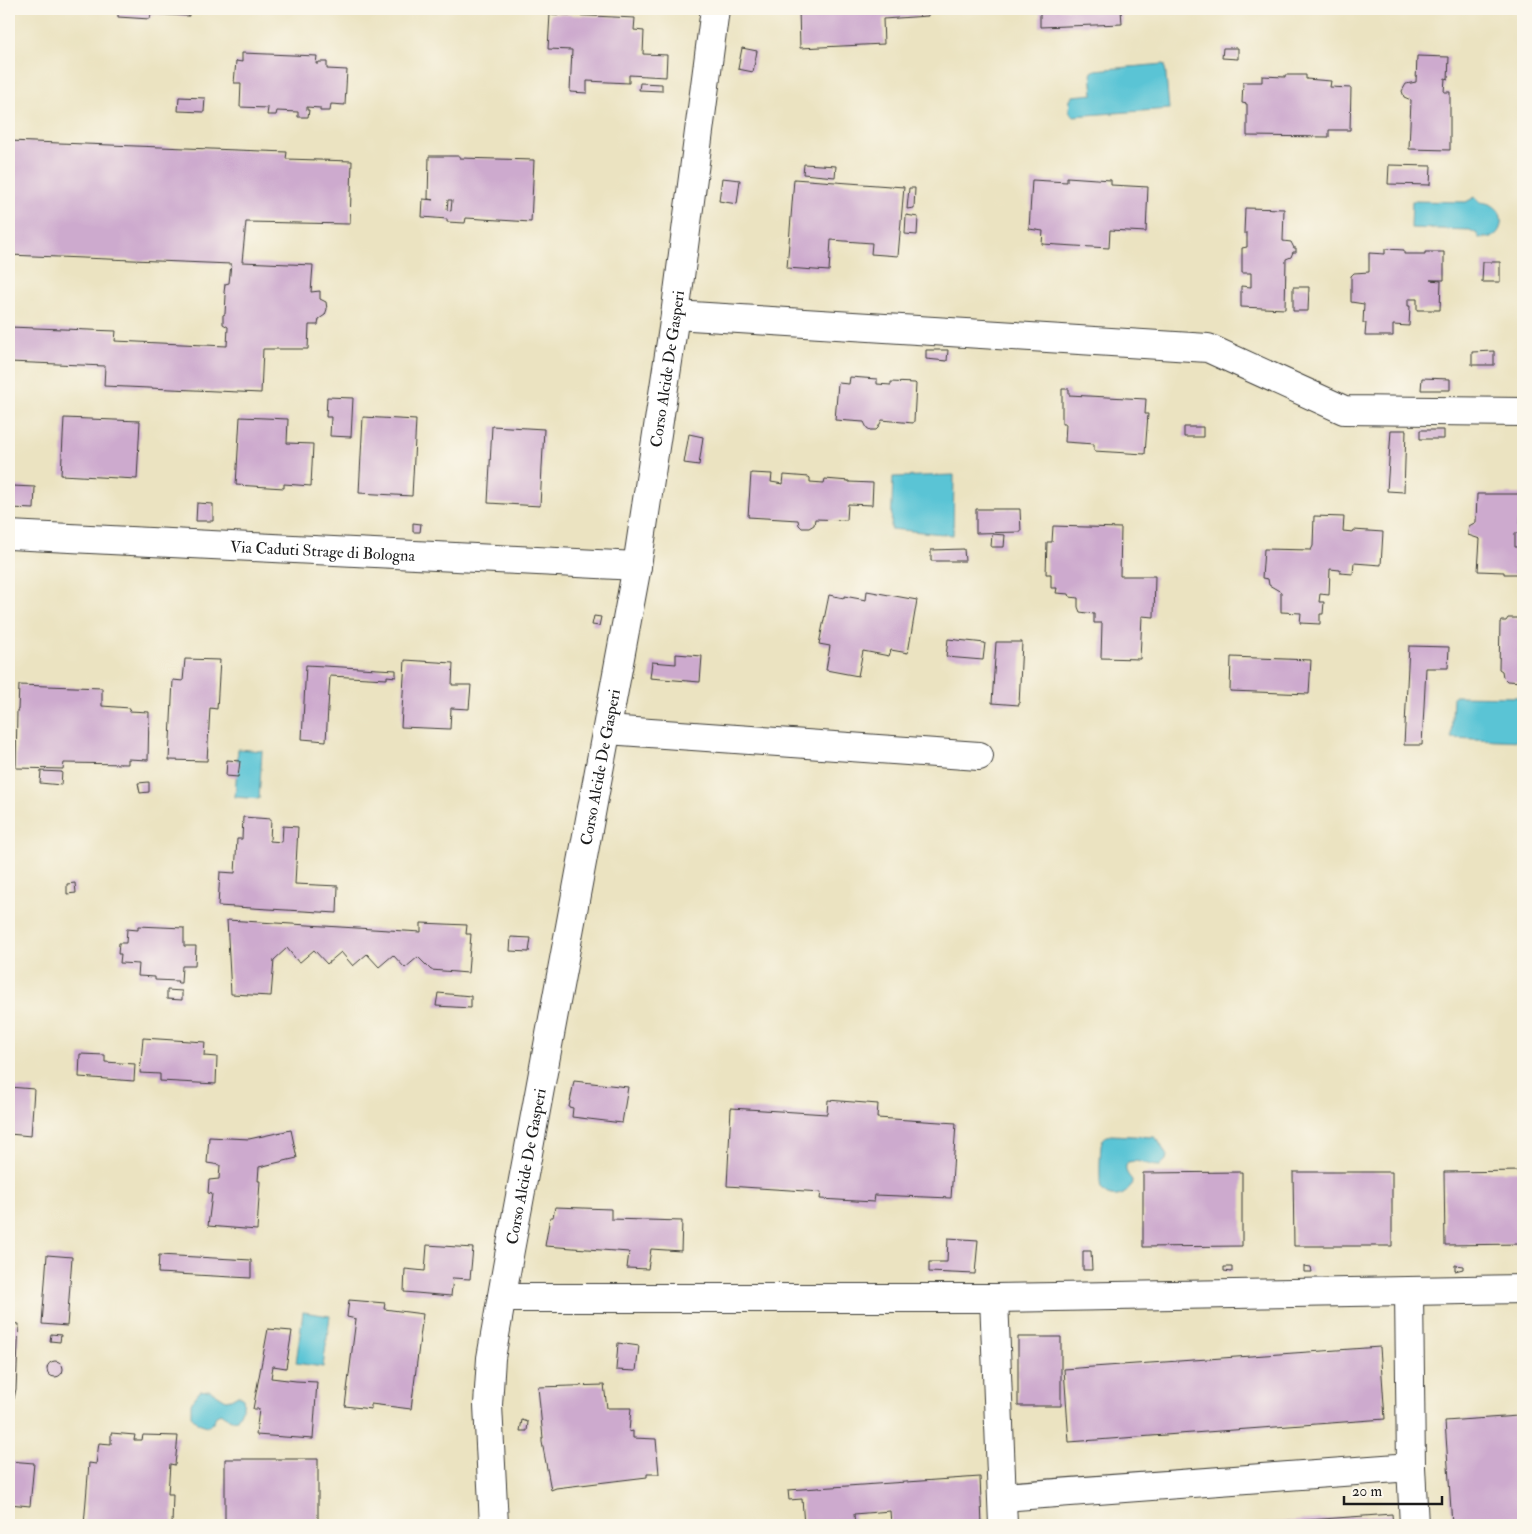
<svg xmlns="http://www.w3.org/2000/svg" width="1532" height="1534" font-family="'IM FELL Double Pica',serif">
<rect width="100%" height="100%" fill="#fbf7ec"/>
<filter id="ink" filterUnits="userSpaceOnUse"><feTurbulence type="fractalNoise" baseFrequency=".02" numOctaves="2"/><feDisplacementMap in="SourceGraphic" scale="10" xChannelSelector="R" yChannelSelector="G"/><feConvolveMatrix kernelMatrix="1 2 1 2 8 2 1 2 1" color-interpolation-filters="sRGB"/></filter>
<filter id="wash" filterUnits="userSpaceOnUse"><feTurbulence type="fractalNoise" baseFrequency=".0096" numOctaves="4" result="noise"/><feDisplacementMap in="SourceGraphic" scale="20" xChannelSelector="R" yChannelSelector="G"/><feGaussianBlur stdDeviation="1.12" result="paint"/><feColorMatrix in="noise" values="0 0 0 0 0 0 0 0 0 0 0 0 0 0 0 0 0 1.4 0 .05"/><feComposite in="paint" operator="in"/></filter>
<g filter="url(#wash)">
<rect width="100%" height="100%" fill="#ebe3c1"/>
<!-- water -->
<path fill="#5ac4d5" stroke="#3b7078" d="M1164,64l1,1 4,44 -96,7 -4,-5 1,-11 3,-4 20,-2 -2,-21 4,-3z
M1475,197l4,5c14,1 24,7 22,23 -1,4 -3,8 -6,10 -5,3 -11,3 -16,3l-2,-4 -7,-4 -59,-2 1,-27 54,1z
M954,475l-1,60 -62,-6 2,-52z
M1454,696l69,1v44l-72,-3 2,-41z
M238,749l24,2 -3,48 -24,-2z
M1111,1135l43,2 4,3 9,16 -1,4 -6,6c-13,0 -19,-7 -32,-4 -5,7 -1,12 4,18 0,16 -24,23 -31,8 -2,-4 -1,-44 1,-47 2,-4 5,-5 9,-6z
M303,1312l27,4 -7,51 -27,-4z
M210,1390l16,10 5,-1 7,-4 5,2c2,8 -2,16 -6,22l-6,1 -11,-7 -4,3 -3,7 -6,3 -9,-3 -7,-7v-13l9,-12z"/>
<g id="blocks">
<!-- building -->
<path fill="#cdaace" fill-rule="evenodd" d="M118,9h72l-1,7 -38,-2 -1,5 -32,-2z
M799,9h129v7l-45,3 1,25 -84,4z
M1040,9h81l1,15 -82,3z
M550,14l85,4 -1,12 10,1 -1,23 24,1 -1,22 -37,-2v8l-42,-2v12l-17,-1 2,-42 -24,-1z
M742,48l15,3 -4,21 -15,-3z
M1223,48h15v11l-16,-1z
M242,53l75,3 -1,8h2l1,-2h8v7l20,1 -2,35 -14,-1 -1,7h-10v-3l-13,-1v3h2l-1,7h-10v-5l-21,-1 -1,4h-9l1,-7 -28,-1 1,-24h-7l2,-22 6,1z
M1417,56l32,1 -1,22 -3,-1 -1,14h6v58l-41,-1 2,-49 -7,-3 -2,-6 4,-7 10,-2z
M1285,75h21v4l25,2 -1,6 21,1 -1,42h-21v7l-82,-1v-32l-5,-1 1,-21h19v-6l23,1z
M640,83l22,1v7l-23,-1z
M179,97l26,1 -1,14 -26,-1z
M9,141l278,11 -1,7 66,2 -2,63 -104,-2 -4,40 71,3 -2,27 9,-1v8l6,3 1,7 -2,6 -6,4 -1,6h-9l-1,24h-45l-2,44 -157,-7 1,-20 -96,-4v-35l107,4 -1,10 112,5 1,-19 -5,-3v-9l2,-1 1,-19 -2,-2 1,-9 4,-1 2,-19 -222,-9z
M429,156h31v2l74,2 -3,62 -65,-4 -1,5 -18,-1v-3l-25,-2 1,-18 11,1 -6,-1zM448,200h4l-1,11 -4,-1z
M804,164l32,2 -1,11 -32,-3z
M1389,165l42,1 -1,19 -42,-1z
M1067,177l44,3v5l37,2 -2,45 -36,-2 -1,18 -67,-4 1,-13 -14,-2 3,-49 35,2z
M722,178l18,2 -3,24 -18,-3z
M794,179l110,8 -6,69 -27,-2 1,-11 -41,-3 -2,31 -42,-3z
M909,188h6l-1,20 -7,1z
M1245,208l39,1 -1,32 8,1 3,6h2v4h-3l-2,5 -5,2 -1,50 -44,-2v-21l10,1v-14h-9v-25l5,-1v-14h-3z
M906,215l12,2 -1,18 -12,-1z
M1385,249l19,1v4h21v-2h19v28h-14l11,1 -1,29h-23v-11h-9v7h2l-1,20 -16,-1v11h-28l1,-13h-3l1,-19 -13,-2v-26l3,-3 15,-1v-19l16,1z
M1483,262h17v20h-18z
M1293,287h16l-1,24h-15z
M926,350h22l-1,11 -21,-2z
M1494,351v14h-22v-13z
M850,377l27,2v5l14,1v-3l24,1 1,1 -2,37 -1,2 -31,-3 -4,8 -2,2h-6l-3,-2 -3,-6 -29,-2 3,-37 11,1z
M1422,378l28,1v11h-29z
M1062,389h7v6l77,4 -1,15h3l-3,40 -51,-3v-7l-29,-2 1,-18h-4z
M327,397l26,1 -2,39 -21,-1 1,-19h-5z
M9,411h3l-2,27h-1z
M240,417l48,2 -1,24 26,1 -2,42 -27,-2v4l-48,-3z
M363,417l53,3 -4,76 -53,-3z
M64,418l76,3 -3,58 -76,-4z
M492,426l52,3 -4,77 -52,-3z
M1184,427h19v10h-19z
M1391,430h15l-2,62 -17,-1z
M1420,430h24v9h-24z
M1519,432h4v7h-4z
M689,434l14,3 -4,28 -15,-2z
M751,473l21,1 -1,8 12,2 1,-9 25,2 1,1v4l14,1 1,-4 24,2v1l24,1 -1,22 -24,-1 -1,16 -32,-1 -1,6 -5,3h-7l-3,-3 -1,-5 -50,-3z
M12,486l23,1 -1,22 -23,-1z
M1477,494h44l-1,39h-5v14h4l-2,27h-13v-2l-26,-1 2,-32 -12,-4v-3l1,-6 7,-4z
M197,503l16,1v17h-17z
M976,509h44l1,23 -45,1z
M1314,516l30,1 -1,14 10,1 1,-2 29,2 -2,33 -27,-2 -1,11 -13,-1v-3l-10,-1 -1,26 -9,-1 -1,8h5l-1,12h-3v10l-20,-1 1,-10 -20,-1v-20l-12,-7 -1,-6 -6,-1 2,-29 47,1 2,-4z
M413,523l8,1 -1,8h-7z
M1053,526l68,2 -1,48h35l-1,41 -12,-1 -2,43 -39,-1 1,-35h-8v-9l-14,-2 -2,-5v-9l-8,-1 -1,-3 -13,-1 1,-5h-6v-14h-5l1,-32h5z
M992,534l13,1 -1,12h-13z
M964,549l1,12h-34v-11z
M867,591l50,9 -9,53 -17,-3 -2,6 -26,-5 -5,25 -32,-6 4,-24 -11,-2 10,-49 15,3v-2l22,4z
M594,616l7,1 -2,9 -7,-1z
M1508,618h15v64l-16,-1 -4,-4 -1,-6 -3,-2 1,-46 1,-2h5z
M948,639l37,4 -2,17 -37,-3z
M996,642h26l-3,63 -27,-2z
M1409,646l40,1 -1,21h-22l-4,77h-18z
M676,654l26,2 -2,26 -50,-4 2,-16 24,2z
M1231,657l80,3 -2,34 -79,-3z
M185,659l35,1 -3,49 -7,-1 -3,53 -38,-1 4,-80 10,1z
M405,660l48,3 -1,22h19l-2,24 -18,-1 -1,21 -49,-2z
M306,665l90,5v7l-9,-1v3l-57,-3 -4,65 -24,-2z
M19,685l83,3v18l28,2 -1,3 20,1 -1,48 -20,-1v5l-64,-1 -1,6 -47,-1 1,-58h1z
M227,760l13,1 -2,16 -12,-1z
M41,771l21,1 -1,13 -21,-2z
M149,782v10l-9,1 -2,-10z
M243,817l28,2 -1,22 12,1 1,-16 15,1 -3,57 43,2 -1,27 -119,-7 2,-34 15,1 2,-34h5z
M75,883l1,10 -9,1v-10z
M227,920l194,12v-9l46,2 -1,9h5l-3,39 -37,-3 -13,-13 -13,11 -12,-13 -14,12 -12,-13 -14,12 -12,-14 -14,12 -13,-14 -15,13 -12,-15 -13,12 -3,36 -40,-2z
M138,926l46,2v18h12l-1,20h-13l-1,17h-4l1,-2 -23,-1v-3l-17,-1 1,-12 -19,-1 1,-9h-3l1,-11h7l1,-14 11,1z
M511,937l20,1 -2,14 -19,-1z
M167,990l15,1v9l-15,-1z
M438,993l33,3v12l-35,-2z
M143,1038l62,4 -1,14 13,1 -1,27 -56,-3v-7l-20,-1z
M80,1054l25,1v7l30,2 -1,17 -55,-4z
M574,1081l54,6 -6,36 -50,-6 1,-9 -4,-1z
M9,1087l25,2 -3,47 -22,-2z
M828,1100l50,4 -1,14 79,5 -5,75 -76,-3 -1,7 -54,-3 1,-7 -94,-6 4,-78 96,6z
M291,1130l6,28 -38,9 -1,14h2l-3,49 -49,-4 4,-32 -4,-1 1,-13 10,-1 1,-14 -13,-2 2,-26 40,2z
M1523,1171v73l-78,1 -1,-73z
M1242,1172v74l-99,1v-74z
M1293,1172h99v74h-98z
M555,1207l56,2v10l71,2 -1,30 -30,-2 -3,20 -21,-1 2,-16 -84,-6 5,-29h3z
M948,1238l30,2 -3,34 -46,-2v-10h18z
M427,1245l46,3 -3,31 -17,-1 -2,18 -47,-4 1,-23 20,2z
M1083,1251h8l1,19h-9z
M47,1255l25,2 -5,69 -25,-2z
M159,1255l92,5v18l-93,-5z
M1455,1265l8,1v3l-8,2z
M1304,1266l7,1 1,5h-8z
M1224,1267h8v5l-8,-1z
M349,1300l36,3 -1,6 39,5 -12,95 -40,-5v5l-26,-3 11,-87 -9,-2z
M9,1323l10,1 -3,65 -2,10 -4,4h-1z
M268,1329l24,2 -6,37 -13,-2 -2,12 25,3 21,1 -4,57 -57,-4 3,-26h-6z
M51,1334l10,1 -1,7 -10,-1z
M1018,1337h43v69h-43z
M618,1343l21,3 -3,25 -20,-1z
M1380,1347l5,72 -316,23 -5,-73z
M47 1369a8 8 0 1 1 16 0a8 8 0 1 1-16 0Z
M604,1385l3,23h24l-2,24 4,-1v7l23,1 3,35h-12v3l-91,11 -5,2 -9,-48v-4h1l-5,-51z
M1518,1416l5,73v36h-71l-7,-104z
M522,1420l6,2 -1,9h-7z
M111,1433l24,2 -1,5h8l1,-5 35,1 -3,29 -5,-1 -2,30h5l-1,31h-88l5,-62 7,1 3,-21 12,1z
M225,1459h93v66h-93z
M9,1461l25,2 -4,43 -21,-2z
M980,1477l2,48h-91l-1,-14 -36,3 1,11h-51l-2,-26 -13,1 -1,-10z
M1392,1514l1,11h-140v-1z"/>
</g>
</g>
<g filter="url(#ink)">
<use href="#blocks" fill-opacity="0" stroke="#3b3a35" stroke-width="1"/>
<g fill="none" stroke-linecap="round" stroke-linejoin="round">
<defs>
<g id="minor">
<path d="M675,315l533,33 136,62 179,2"/>
<path id="s1" d="M9,535l628,31"/>
<path d="M607,730l372,26"/>
<path d="M1409,1292l2,175 3,58"/>
<path d="M502,1298h492l529,-9"/>
<path d="M994,1298l9,227"/>
<path d="M1002,1497l409,-30"/>
</g>
<g id="tertiary">
<path id="s2" d="M494,1525l-6,-120 3,-47 19,-108 127,-684 38,-251 40,-306"/>
</g>
</defs>
<!-- minor casing -->
<use href="#minor" stroke="#3b3a35" stroke-width="30"/>
<!-- tertiary casing -->
<use href="#tertiary" stroke="#3b3a35" stroke-width="30"/>
<!-- minor -->
<use href="#minor" stroke="#fff" stroke-width="28"/>
<!-- tertiary -->
<use href="#tertiary" stroke="#fff" stroke-width="28"/>
</g>
</g>
<g text-anchor="middle" stroke-width="4" stroke-linejoin="round" paint-order="stroke">
<!-- street labels -->
<g font-size="16" fill="#1c1c1c" stroke="#fbf7ec">
<text dy="6" stroke="none"><textPath href="#s2" startOffset="1172">Corso Alcide De Gasperi</textPath></text>
<text dy="6" stroke="none"><textPath href="#s1" startOffset="314">Via Caduti Strage di Bologna</textPath></text>
<text dy="6" stroke="none"><textPath href="#s2" startOffset="768">Corso Alcide De Gasperi</textPath></text>
<text dy="6" stroke="none"><textPath href="#s2" startOffset="362">Corso Alcide De Gasperi</textPath></text>
</g>
</g>
<!-- margin -->
<rect width="1532" height="1534" fill="none" stroke="#fbf7ec" stroke-width="30"/>
<!-- scale -->
<path d="M1344 1496v8h98v-8" fill="none" stroke="#1c1c1c" stroke-width="2.5"/>
<text x="1352" y="1496" font-size="15" fill="#1c1c1c" stroke="#fbf7ec" stroke-width="4" paint-order="stroke">20 m</text>
</svg>
